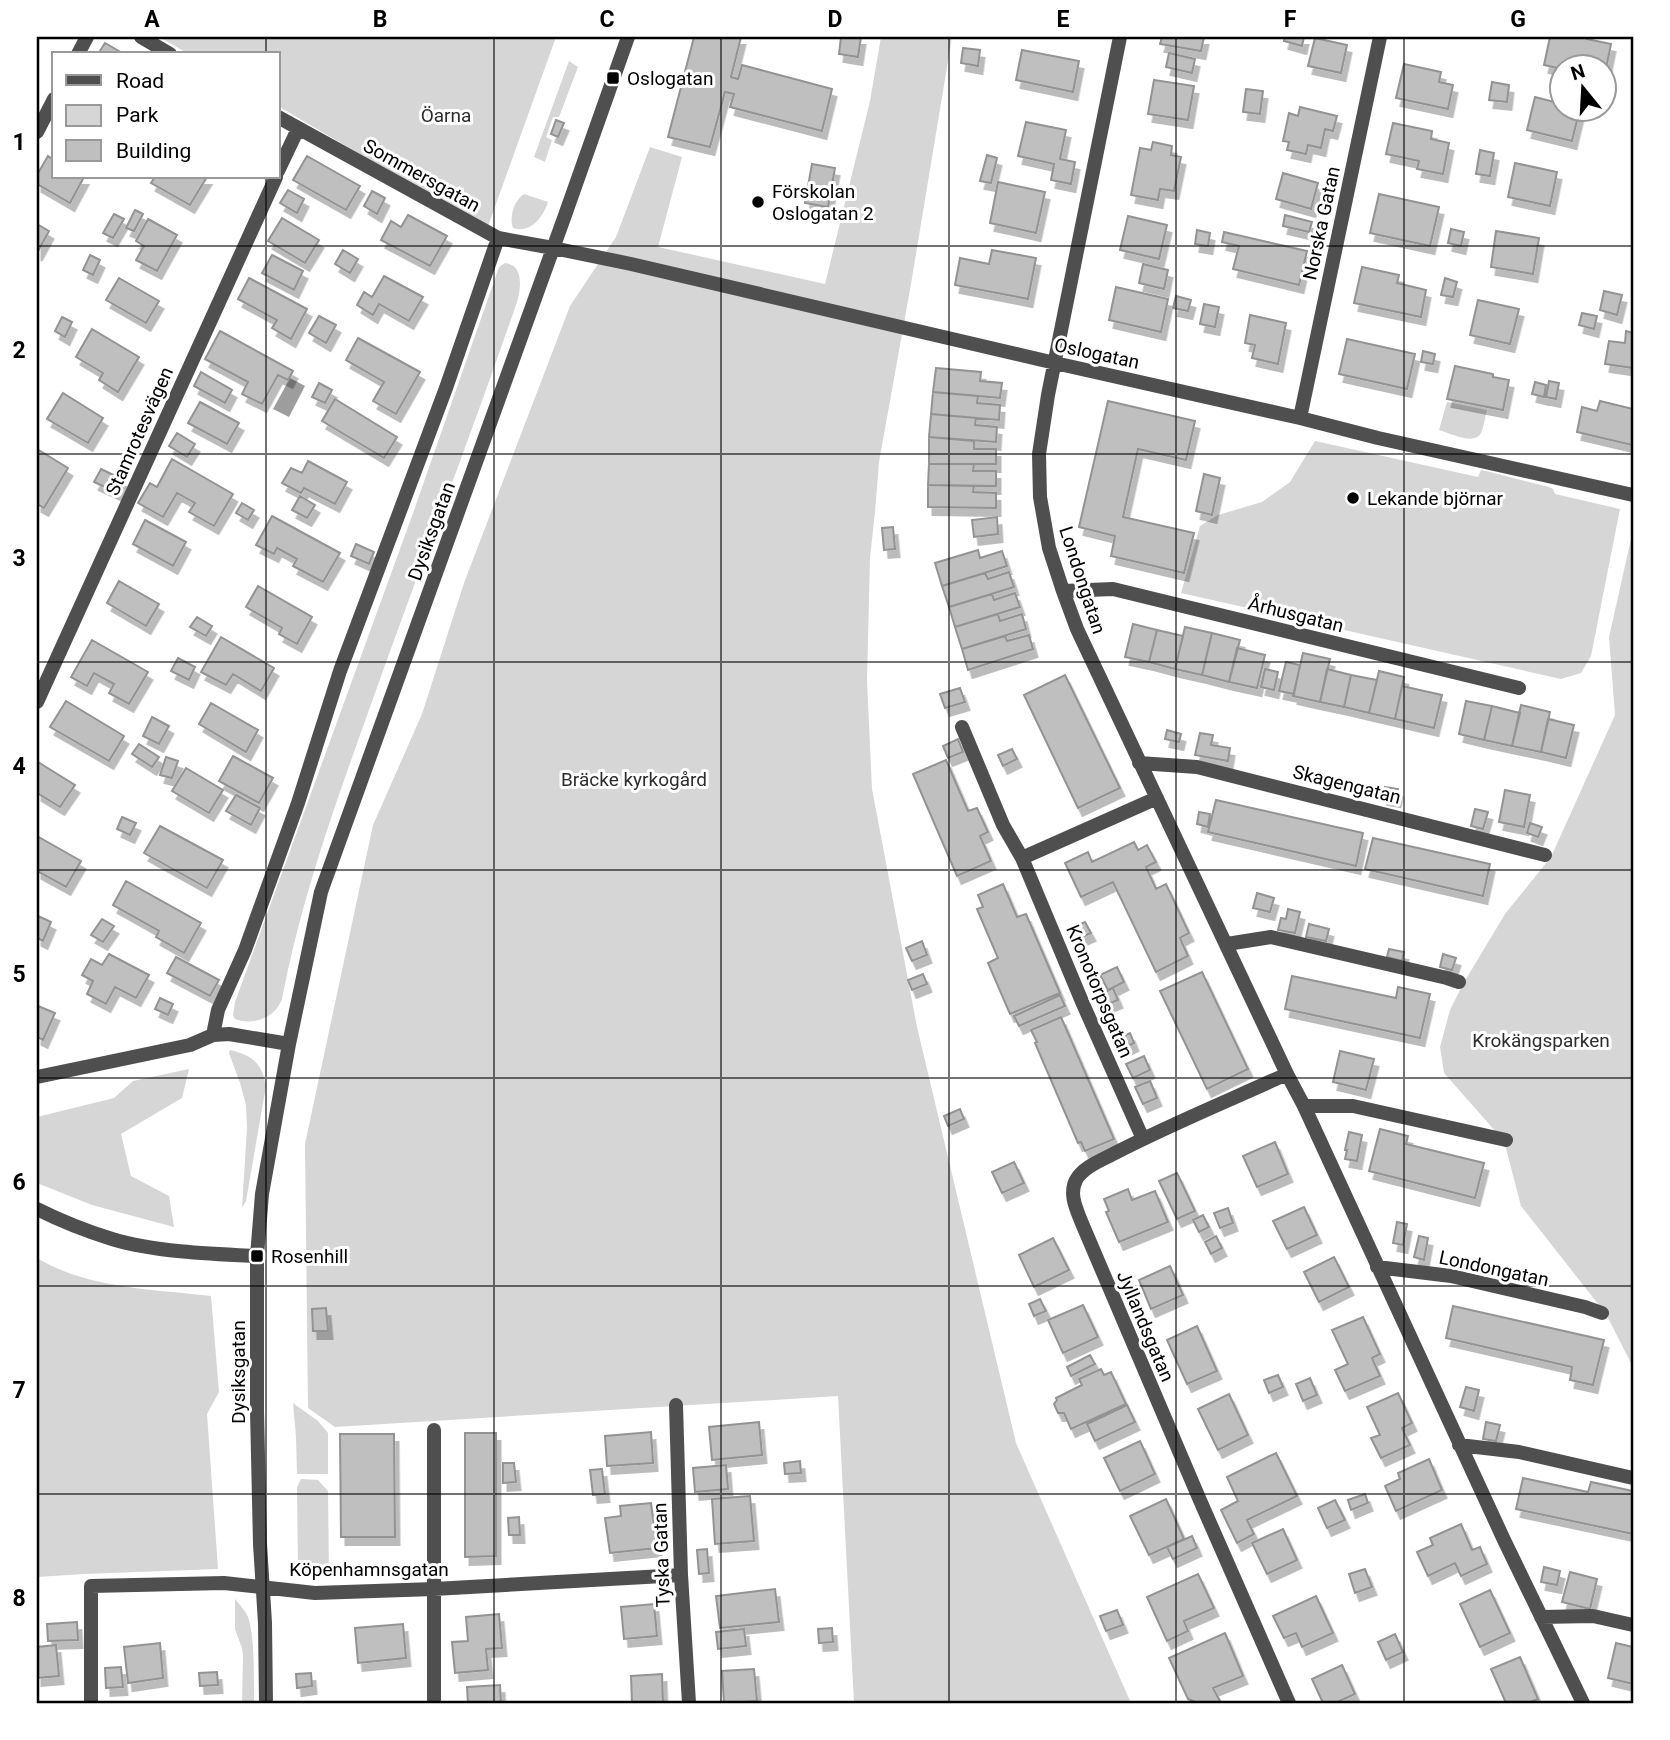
<svg xmlns="http://www.w3.org/2000/svg" width="1670" height="1740" font-family="Roboto,sans-serif">
<defs>
<filter id="shadow"><feDropShadow dx="4.5" dy="8" stdDeviation="0" flood-color="#0004"/></filter>
</defs>
<rect width="100%" height="100%" fill="#fff"/>
<!-- green -->
<path fill="#d6d6d6" d="M159,37h397l-69,192 -209,-123v-52h-89z
M881,37h71l-41,247 -32,178 -4,50 -5,46 -3,123 5,108 45,238 99,416 115,260h-277l-16,-307 -503,31 -27,-19 -3,-264 68,-319 49,-111 42,-131 106,-277 46,-69 34,-90 32,10 -24,90 167,37 45,-183z
M569,61l9,6 -19,50h-6l-7,20 6,3 -7,22 -11,-5z
M524,194l24,8c-5,15 -17,32 -35,26 -4,-12 1,-27 11,-34z
M505,263c19,2 16,25 12,39 -47,137 -100,272 -148,408 -34,95 -68,189 -87,289 -7,19 -29,27 -47,20l-2,-4 2,-13 177,-486 87,-249z
M1447,402l40,8c-2,7 -3,17 -6,23 -7,13 -31,0 -42,-3z
M1315,441l163,36 3,-7 5,1 63,16 4,2 2,5 65,15 -29,147 -10,17 -20,6 -380,-86 19,-67 18,-11 44,-13 28,-20z
M1633,530v837l-27,-53 -85,-108 -17,-65 -60,-68 -4,-26 10,-37 13,-26 42,-70 46,-57 64,-142 -6,-78z
M230,1050c22,5 32,13 36,36l-20,115 -4,7 5,-80 -1,-23 -6,-22 -11,-30z
M189,1069l-7,29 -61,36 10,42 38,20 5,31 -82,-22 -55,-22v-66l77,-19 19,-17z
M37,1258c52,31 115,31 174,38l8,96 -12,22 11,155 -134,5 -47,3z
M293,1403l25,18 10,12v41h-31l-1,-37z
M301,1479l17,1 10,11 1,84h-17l-14,-2 -1,-86z
M235,1599c5,6 10,11 13,18 7,19 6,65 6,86h-12l1,-48 -1,-7 -7,-19z"/>
<!-- water -->
<path fill="#9d9d9d" d="M290,378l15,8 -16,31 -16,-8z"/>
<!-- building -->
<path fill="#bfbfbf" stroke="#939393" stroke-width="2" filter="url(#shadow)" d="M694,37h47l-10,40 7,2 4,-14 90,24 -10,42 -92,-24 4,-13 -9,-2 -15,55 -42,-10z
M841,37h20l-3,20 -19,-3z
M1162,37h42l-3,14 -41,-7z
M1285,37h19l-2,9 -18,-5z
M1550,37h38l-1,2 24,5 -7,34v-12h-42v3l-18,-4z
M1315,38l32,7 -6,28 -33,-7z
M105,43l19,11h-26z
M963,48l17,2 -2,16 -17,-3z
M1022,50l57,11 -6,31 -57,-12z
M1169,53l26,6 -3,14 -26,-6z
M1404,64l37,8 -2,10 14,3 -5,24 -52,-11z
M1154,80l40,6 -6,34 -40,-6z
M1492,82l17,3 -2,17 -18,-2z
M1246,89l17,2 -3,23 -17,-2z
M1535,97l27,7v4h18l-8,33 -45,-11z
M1300,107l37,9 -4,15 -8,-2 -4,19 -13,-3 -2,9 -19,-4 2,-8 -6,-1 6,-28 9,3z
M556,120l8,3 -6,14 -7,-3z
M1026,122l40,8 -6,29 15,3 -4,22 -20,-4 3,-16 -36,-8z
M1393,123l39,8 -1,8 18,4 -6,31 -26,-5 2,-8 -33,-7z
M1153,142l19,4 -1,9 10,2 -7,34 -14,-2 -2,11 -27,-5 9,-47 11,2z
M1480,150l14,3 -4,23 -14,-2z
M987,155l10,3 -6,25 -11,-2z
M48,156l6,4v17h30l-14,26 -33,-19v-9z
M307,156l53,30 -14,24 -53,-30z
M1515,163l42,9 -7,34 -42,-9z
M812,164l23,4 -7,39 -23,-4z
M1283,173l35,10 -7,26 -35,-10z
M155,177h52l-17,28 -39,-22z
M998,182l47,10 -9,41 -46,-10z
M288,190l16,9 -7,14 -17,-10z
M372,191l13,7 -8,16 -13,-8z
M1379,194l60,13 -9,39 -60,-13z
M135,210l8,4 -9,17 -8,-3z
M114,214l10,5 -11,19 -10,-5z
M408,215l39,21 -17,30 -49,-26 10,-19 10,6z
M1285,215l27,7 -3,10 -26,-6z
M1128,216l39,9 -8,34 -39,-9z
M282,218l37,22 -14,23 -37,-22z
M148,219l29,16 -20,36 -21,-11 8,-14 -8,-5z
M37,224l12,7 -12,22z
M1451,229l13,3 -3,14 -13,-3z
M1197,230l13,3 -2,13 -13,-2z
M1496,231l43,7 -6,36 -42,-7z
M1224,232l83,19 -8,34 -66,-16 6,-23 -17,-4z
M343,250l15,9 -8,14 -15,-9z
M992,250l44,8 -8,41 -73,-14 5,-27 29,6z
M90,255l10,5 -7,15 -10,-5z
M272,255l31,16 -9,19 -32,-17z
M1143,264l25,6 -4,19 -25,-6z
M1362,267l37,8 -2,8 29,7 -5,27 -67,-14z
M384,276l39,21 -14,24 -30,-17 -6,11 -16,-10 7,-13 8,5z
M119,278l40,23 -13,22 -40,-23z
M249,278l58,31 -16,30 -19,-11 5,-8 -39,-21z
M1445,278l12,4 -4,15 -12,-2z
M1116,287l52,12 -7,33 -52,-12z
M1604,291l18,4 -5,20 -17,-5z
M1176,296l15,4 -3,11 -15,-3z
M1478,300l41,9 -9,35 -40,-9z
M1204,304l15,3 -4,20 -15,-3z
M1582,313l15,3 -3,13 -15,-4z
M1250,315l36,8 -8,41 -26,-6 3,-13 -10,-2z
M319,316l17,9 -10,18 -17,-10z
M62,317l10,5 -7,15 -10,-6z
M92,329l47,28 -21,35 -19,-12 4,-7 -27,-16z
M220,331l73,40 -5,9 -10,-5 -16,29 -20,-10 6,-12 -43,-23z
M1626,331l7,2v35l-28,-4 4,-23 16,2z
M358,338l62,34 -24,42 -23,-13 11,-19 -38,-22z
M1347,339l68,15 -8,35 -68,-15z
M1423,351l12,3 -2,10 -12,-2z
M1455,366l38,8v3l16,3 -6,30 -56,-11z
M936,368l45,4 -1,9 22,2 -2,15 -67,-6z
M201,372l31,18 -7,13 -31,-17z
M1549,381l10,2 -3,16 -10,-2z
M1535,382l11,3 -2,12 -12,-3z
M319,383l13,7 -7,13 -13,-6z
M933,392l45,4 -1,7 23,2 -1,15 -68,-6z
M63,393l40,25 -15,25 -41,-24z
M335,399l62,38 -13,21 -62,-37z
M1108,401l87,20 -9,39 -48,-11 -15,68 71,16 -10,40 -73,-17 4,-20 -36,-9z
M1600,401l33,8v29l-1,7 -55,-13 5,-25 15,4z
M200,402l39,21 -12,21 -39,-21z
M931,414l45,4 -1,7 22,2 -1,15 -67,-5z
M177,433l18,11 -8,13 -18,-11z
M929,437l45,4v8h22v15h-67z
M37,449l31,19 -24,40 -7,-4z
M172,459l61,35 -19,32 -25,-14 6,-9 -18,-10 -14,24 -25,-14 12,-20 7,4z
M308,461l39,21 -12,22 -31,-16 -3,5 -19,-10 9,-15 11,5z
M929,464h45l-1,7h23v15l-68,-1z
M101,469l25,12 -6,13 -26,-12z
M1204,474l16,4 -8,37 -16,-4z
M928,485l46,1 -1,6 23,1v15l-68,-1z
M300,496l15,9 -8,13 -15,-8z
M242,503l12,7 -6,10 -12,-7z
M272,516l68,37 -17,29 -30,-16 4,-7 -20,-11 -3,6 -18,-9z
M997,517l1,17 -24,3 -2,-17z
M145,520l41,22 -13,24 -40,-22z
M893,527l2,22 -11,1 -2,-22z
M356,544l18,8 -5,12 -18,-8z
M978,550l2,8 22,-7 5,15 -65,20 -7,-23z
M1009,572l5,15 -65,20 -7,-21 43,-13 3,6z
M119,581l40,23 -13,22 -39,-23z
M258,586l54,31 -15,27 -18,-10 3,-6 -36,-21z
M1015,593l5,14 -65,20 -6,-20 43,-13 2,6z
M998,614l2,7 22,-7 4,15 -64,20 -7,-22z
M197,617l15,9 -6,10 -16,-9z
M1133,624l24,6 -8,32 -24,-5z
M1185,627l27,6 -10,42 -27,-6z
M1157,630l26,6 -8,33 -26,-7z
M1212,633l28,7 -11,42 -27,-7z
M1029,635l4,14 -65,21 -6,-21 43,-13 2,5z
M221,637l53,31 -13,23 -28,-17 -7,11 -25,-13z
M92,640l56,32 -19,32 -20,-11 5,-9 -20,-11 -7,13 -16,-9z
M1237,648l28,7 -8,33 -28,-6z
M1303,653l27,6 -10,43 -27,-6z
M178,658l17,9 -6,13 -18,-9z
M1286,662l14,3 -6,29 -15,-3z
M1265,669l13,3 -4,18 -13,-3z
M1327,669l24,6 -7,32 -24,-5z
M1379,671l25,6 -9,42 -26,-6z
M1065,675l55,113 -42,20 -54,-113z
M1351,675l26,5 -8,33 -25,-6z
M1402,686l40,9 -8,33 -39,-9z
M960,688l5,14 -20,6 -5,-14z
M66,701l58,35 -15,25 -59,-34z
M1466,701l26,5 -8,34 -25,-6z
M211,703l47,27 -12,22 -47,-28z
M1521,705l29,7 -9,40 -29,-6z
M1492,706l28,7 -8,33 -28,-6z
M152,717l17,9 -10,18 -16,-8z
M1548,719l26,6 -8,33 -25,-6z
M1167,730l14,4 -2,8 -14,-3z
M1200,733l13,2 -2,10 19,3 -2,13 -33,-6z
M958,739l5,13 -15,6 -5,-12z
M139,744l20,13 -7,10 -20,-13z
M1012,749l5,10 -14,7 -5,-11z
M233,756l40,22 -14,25 -40,-22z
M166,757l12,4 -6,17 -12,-3z
M946,760l22,51 9,-3 11,24 -8,4 11,25 -34,15 -44,-102z
M38,762l37,23 -15,22 -23,-14z
M186,768l37,22 -14,23 -37,-22z
M1385,787l13,2 -2,10 -13,-2z
M1505,790l25,5 -6,32 -25,-5z
M236,795l24,13 -9,17 -25,-14z
M1216,800l147,33 -7,33 -148,-34z
M1475,809l13,3 -5,17 -12,-3z
M1199,812l11,2 -2,13 -11,-3z
M122,817l14,6 -6,12 -13,-6z
M1530,823l12,4 -4,10 -11,-4z
M160,826l63,34 -16,28 -63,-35z
M37,836l44,25 -15,26 -29,-16z
M1373,838l117,26 -7,32 -118,-27z
M1134,842l4,8 9,-5 9,17 -10,5 10,22 10,-5 23,49 -9,5 8,18 -32,16 -43,-90 -32,15 -16,-34 23,-11 4,10z
M126,881l75,42 -17,30 -28,-16 3,-6 -46,-26z
M1003,884l14,33 9,-3 34,79 -50,21 -22,-51 10,-5 -21,-49 6,-2 -5,-12z
M1257,893l17,5 -4,14 -17,-4z
M1288,909l12,3 -5,21 -17,-3 3,-12 5,1z
M38,916l13,6 -8,19 -6,-3v-18z
M102,919l12,7 -11,16 -12,-7z
M1085,922l6,11 -20,9 -5,-12z
M1309,924l20,5 -3,12 -20,-4z
M922,941l5,14 -15,6 -6,-13z
M1389,949l15,3 -2,9 -15,-4z
M109,954l40,21 -13,23 -21,-11 -9,17 -19,-10 6,-13 -11,-6 9,-16 11,6z
M1443,954l13,4 -4,12 -12,-3z
M176,957l43,23 -9,16 -43,-23z
M1117,967l7,15 -16,8 -8,-15z
M1202,972l46,97 -41,20 -47,-98z
M923,974l4,10 -15,6 -4,-10z
M1292,976l104,22 2,-11 32,7 -10,44 -135,-29z
M1113,988l5,12 -17,7 -5,-11z
M1060,995l5,11 -46,20 -5,-10z
M160,998l13,6 -5,11 -13,-6z
M38,1006l17,7 -12,27 -6,-3z
M1061,1017l53,122 -29,12 -4,-9 -3,1 -43,-100 2,-1 -6,-12z
M1130,1033l4,10 -12,6 -5,-10z
M1340,1051l34,8 -8,31 -33,-8z
M1144,1056l6,14 -17,8 -7,-14z
M1150,1081l7,17 -14,6 -8,-17z
M960,1109l4,10 -16,7 -4,-10z
M1380,1129l28,7 -2,8 78,19 -9,35 -106,-27z
M1349,1132l13,3 -5,26 -12,-2 2,-9h-2z
M1275,1142l13,32 -31,13 -14,-31z
M1014,1162l10,21 -22,10 -10,-21z
M1177,1173l18,38 -18,8 -18,-38z
M1128,1189l4,11 23,-9 13,31 -49,20 -13,-30 3,-1 -5,-12z
M1304,1207l13,28 -30,14 -14,-28z
M1228,1208l5,15 -13,5 -6,-15z
M1203,1215l6,12 -10,5 -6,-12z
M1397,1222l10,2 -4,21 -10,-2z
M1216,1236l6,12 -11,6 -6,-12z
M1419,1236l9,2 -4,22 -10,-3z
M1053,1238l16,32 -35,17 -15,-32z
M1334,1257l15,30 -30,15 -15,-30z
M1170,1266l13,29 -32,14 -12,-29z
M1040,1299l6,12 -12,5 -5,-12z
M1083,1305l15,32 -35,16 -15,-33z
M1453,1306l151,34 -11,45 -23,-5 2,-13 -126,-29z
M326,1308l2,23h-15l-1,-22z
M1363,1317l17,37 -8,4 8,18 -35,15 -10,-21 13,-6 -16,-34z
M1197,1326l20,45 -30,13 -20,-44z
M1090,1355l5,9 -24,12 -4,-9z
M1101,1369l3,6 7,-3 15,32 -55,25 -7,-16h-6l-4,-9 3,-4 -1,-2 26,-13 -3,-6z
M1278,1375l5,12 -14,6 -5,-13z
M1310,1378l7,17 -14,6 -7,-17z
M1466,1387l13,3 -5,21 -14,-4z
M1398,1393l14,30 -10,5 8,17 -29,13 -10,-20 9,-3 -13,-28z
M1229,1394l19,41 -30,15 -20,-41z
M1127,1405l8,17 -40,19 -8,-17z
M759,1422l3,33 -50,5 -3,-33z
M1486,1422l14,3 -4,16 -13,-2z
M651,1432l2,31 -46,3 -2,-30z
M465,1433h31v123l-31,1z
M340,1434h54l1,103h-54z
M1140,1441l15,33 -35,17 -16,-33z
M1276,1453l21,43 -50,24 7,14 -17,9 -16,-33 17,-9 -11,-24z
M1429,1459l13,31 -46,21 -11,-25 15,-7 -2,-6z
M800,1461l1,12 -16,1 -1,-11z
M503,1463h11l2,19 -13,1z
M726,1465l2,24 -33,3 -2,-24z
M602,1469l3,25 -12,1 -3,-25z
M1523,1478l65,14 3,-10 42,9v43l-117,-25z
M1365,1494l3,9 -17,7 -3,-10z
M750,1496l4,45 -39,3 -3,-45z
M1166,1499l18,40 -35,16 -19,-39z
M1335,1500l10,20 -18,8 -9,-20z
M651,1503l6,45 -47,5 -5,-35 16,-2 -1,-10z
M519,1517l1,18h-11l-1,-17z
M1461,1524l11,26 8,-3 7,17 -26,12 -6,-13 -27,13 -11,-24 16,-7 -3,-7z
M1283,1529l14,31 -30,14 -15,-31z
M1192,1536l5,12 -24,11 -6,-12z
M707,1549l2,24 -10,1 -2,-24z
M1544,1567l16,4 -3,14 -16,-3z
M1365,1569l7,18 -17,6 -6,-19z
M1570,1572l27,7 -7,30 -28,-7z
M1198,1574l16,34 -30,13 4,10 -21,10 -20,-44z
M775,1589l4,33 -59,6 -4,-32z
M1490,1590l20,43 -30,14 -20,-43z
M1316,1596l17,37 -31,14 -6,-14 -12,5 -11,-22z
M654,1604l3,32 -33,3 -3,-32z
M1117,1610l6,15 -17,6 -6,-15z
M499,1614l3,34 -16,1 2,21 -33,3 -3,-31 16,-1 -2,-24z
M77,1622l1,18 -30,1 -1,-17z
M403,1624l3,34 -48,5 -3,-35z
M832,1628l1,14 -14,1 -1,-14z
M744,1629l2,17 -28,3 -2,-17z
M1225,1633l18,43 -30,12 8,15h-23l-10,-4 -19,-41z
M1395,1634l8,18 -17,8 -8,-18z
M160,1643l3,35 -35,5 -4,-36z
M1616,1643l17,4v37l-25,-6z
M56,1645l3,31 -22,2v-31z
M1520,1657l18,42 -10,4h-22l-15,-34z
M1342,1665l13,29 -20,9h-12l-11,-24z
M121,1667l2,20 -17,1 -1,-20z
M754,1669l3,32 -33,2 -2,-32z
M217,1672l1,13 -18,1 -1,-13z
M311,1673l1,13 -15,2 -1,-14z
M662,1674l1,29h-31l-1,-27z
M500,1685l1,18 12,-1v1h-45l-1,-16z"/>
<g fill="none" stroke-linecap="round" stroke-linejoin="round">
<!-- street -->
<path stroke="#4f4f4f" stroke-width="14" d="M141,37l29,17
M1120,37l-72,358 -9,59 1,43 9,51 14,43 14,38 210,445 17,32 200,434 79,163
M78,54l9,-17
M278,117l220,121 55,10 78,16 424,99 245,55 78,20 255,57
M37,132l17,-33
M278,171l20,-42
M1300,418l80,-381
M1063,591l50,-2 406,99
M37,702l239,-525
M962,727l41,98 19,33 61,146 60,135
M1139,763l58,4 348,88
M1022,858l135,-60
M1227,944l44,-7 176,41 12,4
M213,1035l5,-25 27,-60 53,-147 42,-132 106,-283 52,-150
M1287,1074c-57,26 -116,50 -172,79 -13,7 -32,14 -39,27 -7,14 0,28 5,41l118,277 90,205
M37,1077l153,-32 23,-10 16,-1 60,10
M1304,1106h49l153,34
M37,1209c24,12 49,22 75,30 43,13 101,15 145,17
M1377,1267l74,9 134,31 17,6
M676,1405l5,170 8,128
M434,1430v273
M1459,1445l60,7 114,26
M1541,1617l52,-1 40,9
M91,1703v-117l133,-3 91,10 119,-4 247,-14
M266,1703l-1,-80 -5,-79 -3,-133v-155l5,-62 27,-150 32,-152 243,-674 64,-181"/>
</g>
<!-- grid -->
<path fill="none" stroke="#000" stroke-width="2" stroke-opacity="0.55" d="M266,37v17M494,37v1666M721,37v1666M949,37v1666M1176,37v1666M1404,37v1666M266,177v1526M37,246h1596M37,454h1596M37,662h1596M37,870h1596M37,1078h1596M37,1286h1596M37,1494h1596"/>
<!-- markers -->
<g fill="#000" stroke="#fff" stroke-width="2.5">
<rect x="606" y="71" width="14" height="14" rx="3.5"/>
<circle cx="758" cy="202" r="7"/>
<circle cx="1353" cy="498" r="7"/>
<rect x="250" y="1249" width="14" height="14" rx="3.5"/>
</g>
<g text-anchor="middle" stroke-width="6" stroke-linejoin="round" paint-order="stroke">
<!-- poi labels -->
<g font-size="19" fill="#000" stroke="#fff" text-anchor="start">
<text x="627" y="85">Oslogatan</text>
<text x="772" y="198">Förskolan<tspan x="772" dy="22">Oslogatan 2</tspan></text>
<text x="1367" y="505">Lekande björnar</text>
<text x="271" y="1263">Rosenhill</text>
</g>
<!-- park labels -->
<g font-size="19" fill="#2d2d2d" stroke="#fff">
<text x="446" y="122">Öarna</text>
<text x="634" y="786">Bräcke kyrkogård</text>
<text x="1541" y="1047">Krokängsparken</text>
</g>
<!-- street labels -->
<g font-size="19" fill="#000" stroke="#fff">
<text transform="translate(422 175) rotate(29)" y="7">Sommersgatan</text>
<text transform="translate(1321 223) rotate(-78)" y="7">Norska Gatan</text>
<text transform="translate(1097 353) rotate(12)" y="7">Oslogatan</text>
<text transform="translate(139 431) rotate(-66)" y="7">Stamrotesvägen</text>
<text transform="translate(431 531) rotate(-70)" y="7">Dysiksgatan</text>
<text transform="translate(1083 580) rotate(72)" y="7">Londongatan</text>
<text transform="translate(1296 614) rotate(14)" y="7">Århusgatan</text>
<text transform="translate(1347 784) rotate(14)" y="7">Skagengatan</text>
<text transform="translate(1100 991) rotate(67)" y="7">Kronotorpsgatan</text>
<text transform="translate(1494 1268) rotate(12)" y="7">Londongatan</text>
<text transform="translate(1146 1326) rotate(67)" y="7">Jyllandsgatan</text>
<text transform="translate(238 1372) rotate(-90)" y="7">Dysiksgatan</text>
<text transform="translate(661 1555) rotate(-92)" y="7">Tyska Gatan</text>
<text x="369" y="1576">Köpenhamnsgatan</text>
</g>
</g>
<!-- border -->
<rect width="1670" height="1740" fill="none" stroke="#ffffff" stroke-width="77"/>
<!-- legend -->
<rect x="52" y="52" width="228" height="126" fill="#ffffff" stroke="#999999" stroke-width="2"/>
<rect x="66" y="75" width="35" height="10" fill="#4f4f4f" stroke="#999999" stroke-width="2"/>
<text x="116" y="88" font-size="21" fill="#000000">Road</text>
<rect x="66" y="105" width="35" height="21" fill="#d6d6d6" stroke="#999999" stroke-width="2"/>
<text x="116" y="122" font-size="21" fill="#000000">Park</text>
<rect x="66" y="140" width="35" height="21" fill="#bfbfbf" stroke="#999999" stroke-width="2"/>
<text x="116" y="158" font-size="21" fill="#000000">Building</text>
<!-- north arrow -->
<g transform="translate(1583 88) rotate(342)"><circle r="33" fill="#ffffff" stroke="#999999" stroke-width="2"/>
<path d="M0-5L12 26L0 18L-12 26Z" fill="#000000"/>
<text y="-10" font-size="19" font-weight="bold" text-anchor="middle" fill="#000000">N</text>
</g>
<rect x="38" y="38" width="1594" height="1664" fill="none" stroke="#000" stroke-width="2.5"/>
<g font-size="23" text-anchor="middle" font-weight="bold" fill="#000">
<text x="152" y="27">A</text>
<text x="380" y="27">B</text>
<text x="607" y="27">C</text>
<text x="835" y="27">D</text>
<text x="1063" y="27">E</text>
<text x="1290" y="27">F</text>
<text x="1518" y="27">G</text>
<text x="19" y="150">1</text>
<text x="19" y="358">2</text>
<text x="19" y="566">3</text>
<text x="19" y="774">4</text>
<text x="19" y="982">5</text>
<text x="19" y="1190">6</text>
<text x="19" y="1398">7</text>
<text x="19" y="1606">8</text>
</g>
</svg>
